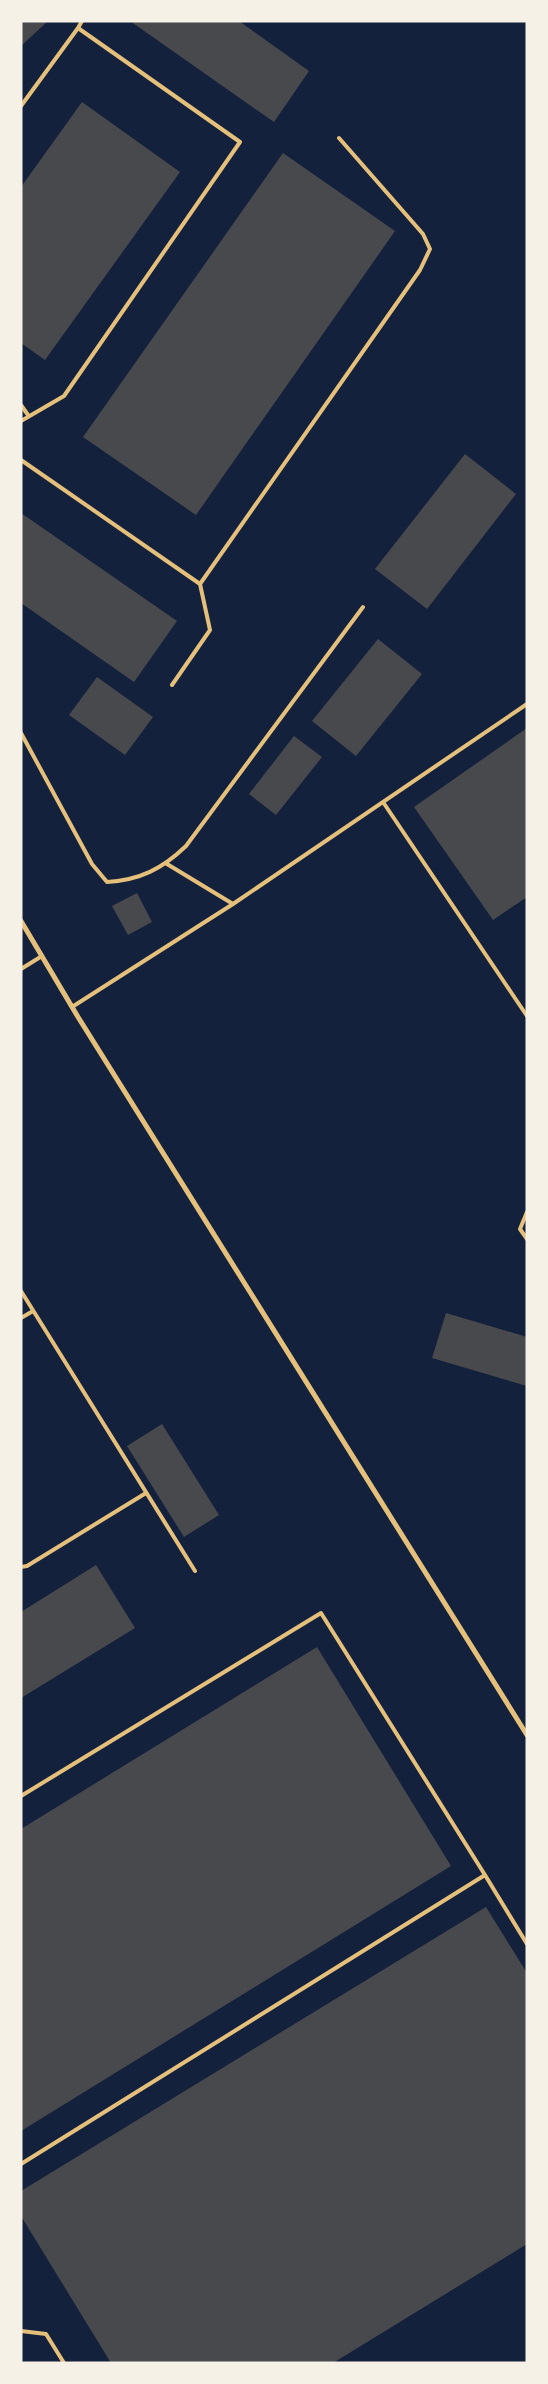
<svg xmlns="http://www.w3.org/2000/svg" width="548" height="2384" font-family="Manrope,sans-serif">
<rect width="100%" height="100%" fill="#14213d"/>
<!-- building -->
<path fill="#48494c" d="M21,21h27l-27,25z
M130,21h109l70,50 -35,51z
M82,102l98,70 -135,188 -24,-17v-156z
M283,153l112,78 -199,284 -113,-78z
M465,454l51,40 -89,115 -52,-40z
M21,513l156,108 -43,61 -113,-79z
M378,639l44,35 -66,82 -44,-35z
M97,677l56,40 -28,38 -56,-40z
M527,728v169l-34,23 -79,-113z
M294,736l28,21 -46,58 -27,-21z
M137,893l15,29 -24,13 -16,-29z
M446,1313l81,24v49l-95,-28z
M162,1424l57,91 -35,22 -57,-91z
M96,1565l39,63 -114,70v-86z
M317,1647l134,219 -430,265v-302z
M486,1907l41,66v271l-194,119h-222l-90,-147v-25z"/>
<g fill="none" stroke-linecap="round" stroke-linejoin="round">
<!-- service -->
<path stroke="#e5c07b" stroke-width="4" d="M78,28l4,-7
M21,106l57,-78 162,114 -176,254 -43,25
M21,405l7,10
M21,460l179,124 220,-314 10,-21 -7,-15 -84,-96
M172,685l38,-55 -10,-46
M21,733l71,131 15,18c33,-2 55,-13 79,-36l177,-239
M383,802l144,214
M167,864l66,40
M21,969l21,-13
M72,1007l161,-103 294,-200
M527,1212l-7,17 7,10
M21,1291l174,280
M21,1318l12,-7
M21,1567l6,-1 119,-73
M21,1796l300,-183 164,262 -464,289
M485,1875l42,69
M21,2331l25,3 18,29"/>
<!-- minor -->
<path stroke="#e5c07b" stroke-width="5" d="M21,921l57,96 449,718"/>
</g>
<!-- border -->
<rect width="548" height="2384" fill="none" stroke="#f6f1e7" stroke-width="45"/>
</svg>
